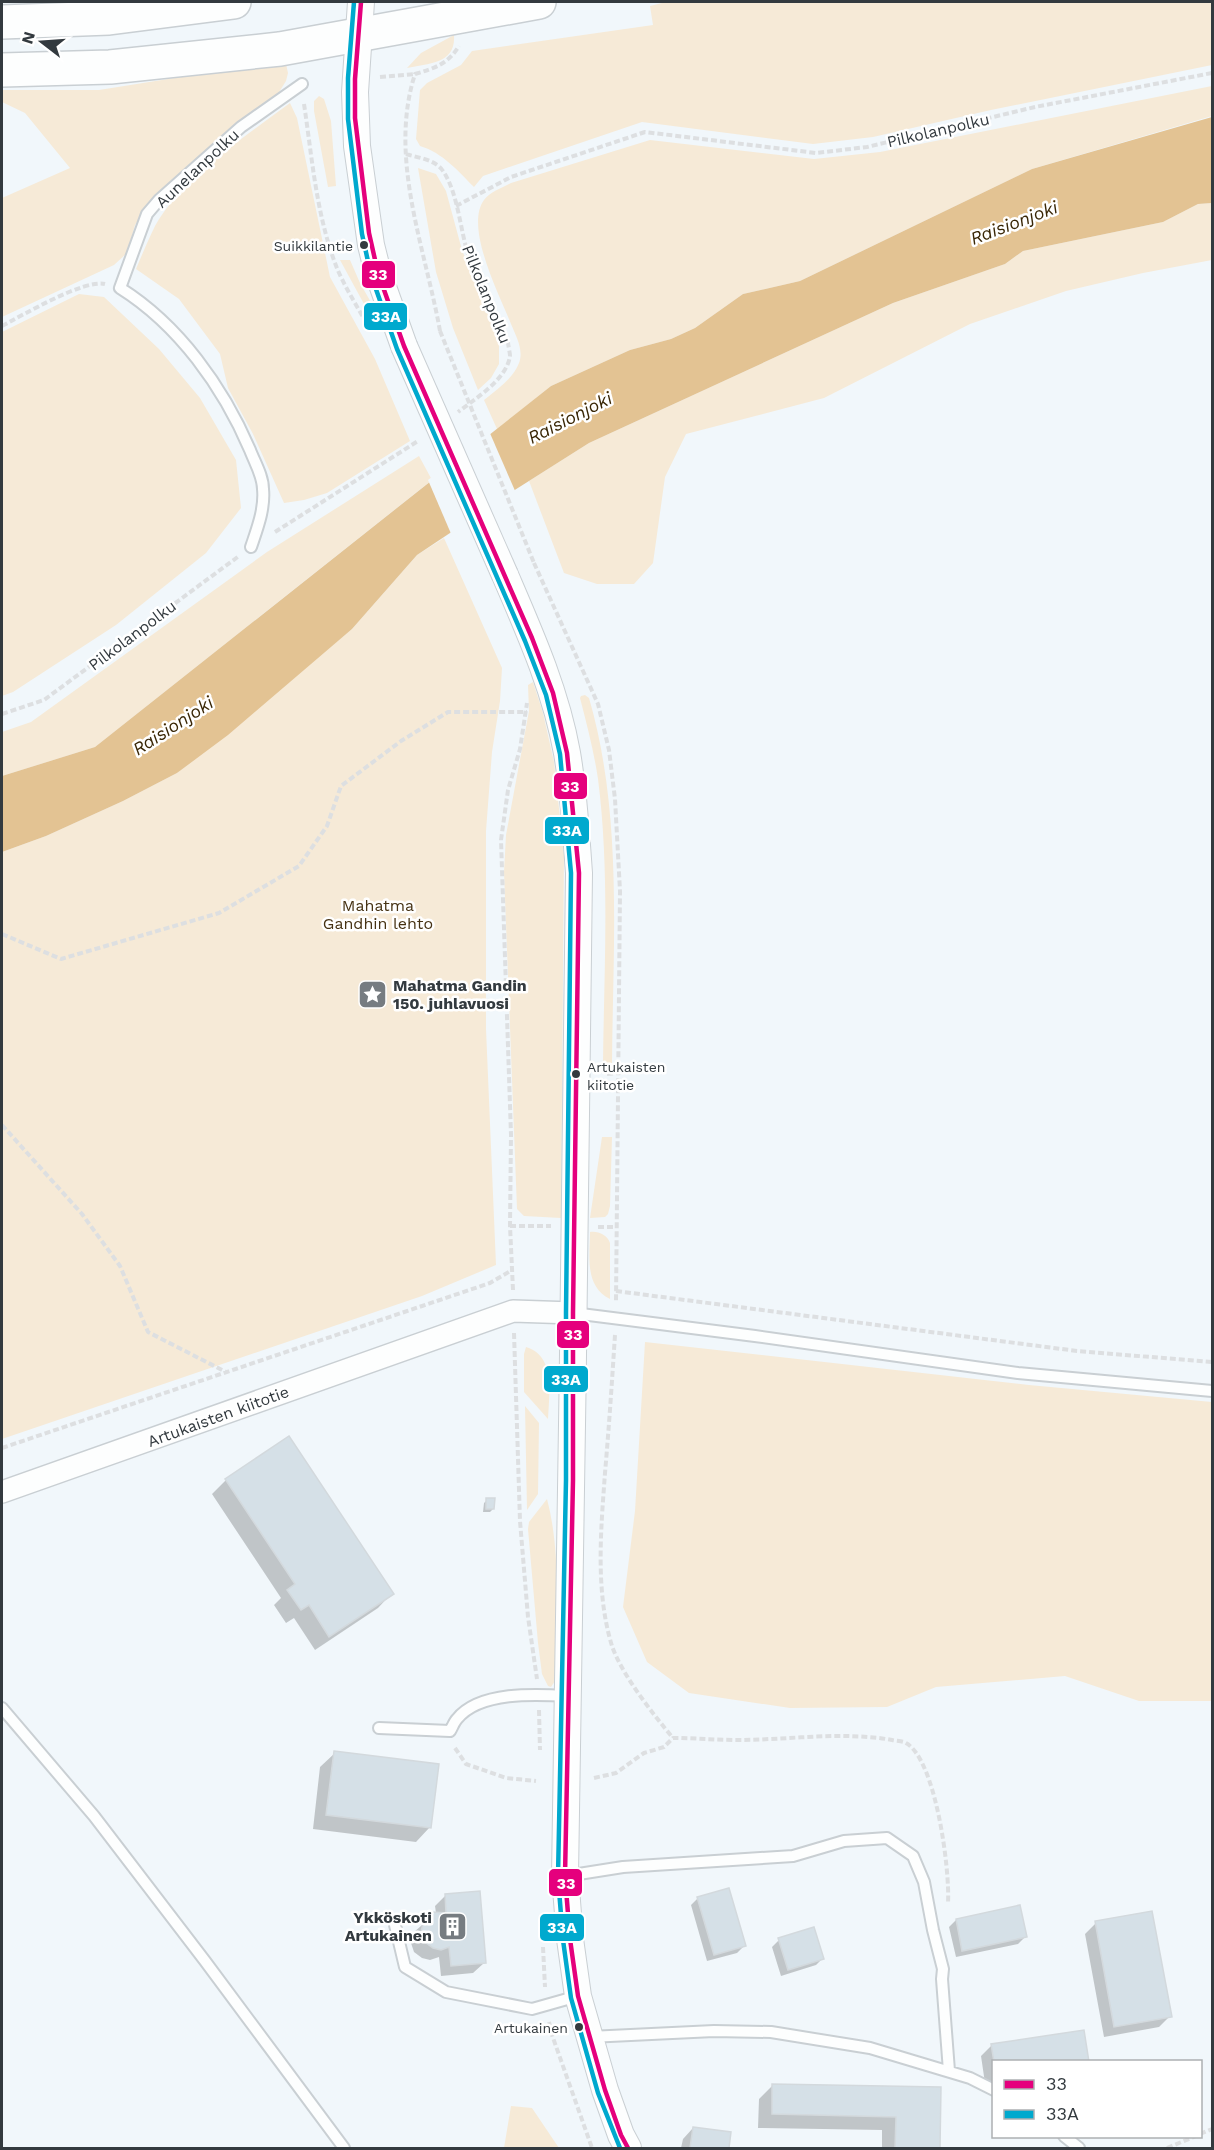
<svg xmlns="http://www.w3.org/2000/svg" width="1214" height="2150" font-family="'Work Sans',sans-serif">
<rect width="100%" height="100%" fill="#f1f7fb"/>
<!-- green -->
<path fill="#f6ead7" d="M666,2h546v63l-221,45 -118,27 -60,7 -171,-22 -159,54 -9,11c-16,-16 -31,-34 -54,-41l-4,-7 4,-49 7,-7 34,-18 11,-14 181,-26 -3,-19z
M454,35c2,29 -25,28 -47,33l14,-15z
M274,62l12,2 2,9 -2,8 -10,16 -89,70 -37,34 -15,24 -8,28 -13,12 -112,52v-119l68,-30 -45,-55 -23,-11v-12h97z
M1212,86v30l-180,53 -232,112 -57,13 -48,34 -24,11 -41,11 -79,36 -54,43 -13,-29c13,-11 29,-21 35,-37 5,-13 -3,-27 -8,-39 -11,-28 -47,-97 -27,-124 6,-8 18,-12 27,-17l139,-43 164,19 66,-7z
M319,96l5,3 7,22 5,65 -8,1 -14,-76v-10z
M290,103l7,15 33,159 45,82 35,82 -83,52 -23,7 -20,3 -31,-69 -25,-46 -8,-34 -41,-55 -43,-30c6,-14 12,-29 19,-43 27,-48 91,-90 135,-123z
M418,168l18,6 10,17 16,59 37,89v25l-8,14 -13,12 -25,-62 -17,-56z
M1212,203v57l-69,13 -77,18 -96,33 -146,74 -138,36 -21,43 -12,86 -19,21h-37l-33,-11 -35,-92 60,-38 304,-140 112,-39 18,-13 140,-29 35,-18z
M340,260h10l10,23 17,30 -7,2z
M79,294l25,3 55,52 41,49 36,62 5,48 -35,45 -90,72 -103,67 -11,4v-364z
M419,456l13,24 -337,267 -93,29v-44l29,-10 236,-170z
M444,538l58,130 -2,33 -8,51 -6,79v198l10,236 -74,31 -420,143v-587l44,-16 77,-35 54,-28 175,-144 65,-74z
M533,682l10,31 11,49 10,93 -3,363 -37,-2 -7,-7 -13,-337 2,-37 23,-124 -1,-26z
M585,695l4,3c34,117 24,244 23,365h-9c1,-94 7,-190 -5,-284 -4,-27 -11,-54 -18,-81l1,-2z
M602,1137h10l-2,69 -2,8 -3,3 -15,1z
M590,1232c9,-1 17,3 20,11v56c-26,-13 -20,-43 -20,-67z
M645,1342l384,43 183,17v299h-73l-74,-25 -129,11 -49,20 -97,1 -101,-15 -42,-31 -24,-55 12,-96z
M526,1347c30,9 23,47 22,72l-24,-27v-38z
M525,1406l14,17 -1,71 -11,16z
M547,1499c15,57 9,123 8,182l-4,6 -3,-1 -6,-12 -4,-31 -10,-114 1,-7z
M511,2106l21,2 27,40h-55z"/>
<!-- water -->
<path fill="#e3c393" d="M1212,117v86l-14,1 -35,18 -140,29 -18,13 -112,39 -304,140 -79,50 -93,62 -65,74 -124,106 -51,38 -54,28 -77,35 -44,16v-76l93,-29 456,-361 79,-36 41,-11 24,-11 48,-34 57,-13 232,-112z"/>
<!-- pier -->
<path fill="#f1f7fb" d="M489,431l27,62 -64,43 -24,-56z"/>
<!-- shadow -->
<path fill="#0003" d="M288,1438l104,155 -14,15 -63,42 -21,-32 -8,5 -12,-18 7,-7 -69,-104 14,-14z
M487,1500l6,9 -3,3h-7l1,-9z
M335,1753l95,74 -14,15 -103,-13 7,-62z
M446,1895l38,68 -11,10 -32,3 -2,-19 -9,3 -8,-2 -8,-6 -3,-9 3,-11 22,-19 -1,-7z
M698,1898l46,48 -7,7 -30,8 -16,-56z
M956,1920l69,17 -7,7 -62,13 -7,-30z
M1096,1923l74,93 -11,11 -55,10 -19,-103z
M779,1940l44,18 -7,7 -35,11 -9,-29z
M992,2045l95,17h-93v27l-8,1 -5,-34z
M773,2085l167,4 -2,59h-56v-18l-124,-2 1,-29z
M693,2128l36,5 -2,15h-46l2,-9z"/>
<!-- building -->
<path fill="#d5e0e7" stroke="#d3d9dd" stroke-width="1.5" d="M289,1436l105,158 -65,43 -20,-32 -8,5 -14,-20 8,-6 -70,-105z
M486,1498h9l-1,11h-8z
M334,1751l105,13 -8,64 -105,-13z
M729,1888l17,58 -32,9 -17,-58z
M480,1891l6,72 -35,3 -2,-19 -8,3 -8,-2 -8,-6 -4,-10 3,-13 9,-7 13,1 -1,-19z
M1020,1905l7,32 -65,14 -6,-32z
M1152,1911l20,106 -58,10 -19,-106z
M814,1927l10,32 -36,11 -10,-32z
M1084,2030l5,32h-95l-3,-18z
M772,2084l169,3 -1,61h-45l1,-31 -124,-3z
M693,2127l38,5 -2,16h-39z"/>
<g fill="none" stroke-linecap="round" stroke-linejoin="round">
<defs>
<path id="service" d="M251,547c6,-18 14,-38 12,-58 0,-13 -8,-26 -13,-39 -27,-63 -71,-125 -130,-162l27,-74 12,-14 82,-73 61,-43
M573,1313l182,23 263,37 194,18
M2,1708l92,108 111,145 139,187
M379,1728l71,3c2,-3 4,-9 7,-12 22,-28 79,-25 111,-23
M566,1876l57,-9 170,-11 51,-15 43,-3 26,18 11,26 9,48 10,39 -1,10 7,92
M395,1925l10,42 41,25 86,17 46,-13
M589,2037l125,-6 57,1 99,16 100,30 24,12
M1064,2136l15,12"/>
<path id="minor" d="M2,1492l511,-181 60,2"/>
<path id="tertiary" d="M361,2l-6,90 2,54 14,99 7,28 26,73
M505,575c25,58 51,116 62,178 7,40 9,80 12,120 -5,334 -7,669 -14,1003l5,63 8,57 27,94 16,45 7,13"/>
<path id="primary" d="M2,22l107,-4 125,-16
M2,70l108,-3 170,-18 259,-47"/>
</defs>
<!-- service casing -->
<use href="#service" stroke="#c9cfd3" stroke-width="14"/>
<!-- minor casing -->
<use href="#minor" stroke="#c9cfd3" stroke-width="24"/>
<!-- tertiary casing -->
<use href="#tertiary" stroke="#c9cfd3" stroke-width="28"/>
<!-- primary casing -->
<use href="#primary" stroke="#c9cfd3" stroke-width="36"/>
<!-- path -->
<path stroke="#dddfe1" stroke-width="4" stroke-dasharray="6 3" stroke-linecap="butt" d="M380,77l35,-3
M304,104c8,53 12,108 31,159 8,22 23,44 34,65
M406,154c12,4 29,5 37,17 15,22 17,58 25,83 10,30 27,59 40,88 0,4 2,10 2,14 -3,23 -35,43 -52,56
M456,206l55,-29 134,-45 171,21 51,-6 168,-40 177,-34
M2,326c21,-11 82,-47 103,-42
M440,331c-15,-84 -52,-173 -25,-257 20,-6 33,-10 44,-28
M275,532l143,-91
M534,563l64,141 11,46 6,49 5,92 -4,410
M2,714l42,-14 195,-144
M2,934l59,25 158,-46 80,-47 28,-40 14,-40 60,-45 47,-29h79
M607,1074l11,-1
M2,1125l80,89 38,52 28,66 78,40
M510,1226h41
M598,1227h17
M513,1290l-3,-64 1,-91 -10,-295 7,-50 12,-41 7,-46
M616,1291l461,60 135,11
M514,1333l6,188 8,96 9,62
M615,1335c-3,46 -6,92 -10,138 -4,56 -10,118 7,173 10,29 41,68 61,92
M2,1448l488,-165 22,-13
M539,1710l1,40
M455,1748l11,16 40,14 30,3
M594,1778l22,-5 28,-20 20,-6 9,-9c21,0 42,2 64,2 51,0 105,-9 155,0 4,1 11,1 14,3 30,17 44,127 42,160
M543,1947l2,40
M549,2022l3,13 40,113
M1200,2134l12,-5
M1167,2148l29,-12"/>
<!-- service -->
<use href="#service" stroke="#fdfefe" stroke-width="10"/>
<!-- minor -->
<use href="#minor" stroke="#fdfefe" stroke-width="21"/>
<!-- tertiary -->
<use href="#tertiary" stroke="#fdfefe" stroke-width="26"/>
<!-- primary -->
<use href="#primary" stroke="#fdfefe" stroke-width="33"/>
<defs>
<path id="tertiary-bridge" d="M404,346l101,229"/>
</defs>
<!-- tertiary-bridge casing -->
<use href="#tertiary-bridge" stroke="#c9cfd3" stroke-width="28" stroke-linecap="butt"/>
<!-- path-bridge -->
<path stroke="#dddfe1" stroke-width="4" stroke-dasharray="6 3" stroke-linecap="butt" d="M440,331l94,232"/>
<!-- tertiary-bridge -->
<use href="#tertiary-bridge" stroke="#fdfefe" stroke-width="26"/>
<defs>
<path id="bus-1" d="M361,2l-6,77v39l14,115 9,40 26,73 128,292 21,55 14,60 12,120 -6,440v167l-8,396 5,63 8,57 27,94 16,45 7,13"/>
<path id="bus-2" d="M354,2l-6,76v41l14,115 9,41 26,74 128,292 21,54 14,59 11,119 -5,440v167l-8,397 5,63 8,58 27,95 22,55"/>
</defs>
<!-- bus-1 casing -->
<use href="#bus-1" stroke="#fff" stroke-width="9"/>
<!-- bus-2 casing -->
<use href="#bus-2" stroke="#fff" stroke-width="9"/>
<!-- bus-1 -->
<use href="#bus-1" stroke="#e5007d" stroke-width="4.5"/>
<!-- bus-2 -->
<use href="#bus-2" stroke="#00a9ce" stroke-width="4.5"/>
</g>
<!-- icons -->
<defs>
<symbol id="sight-square" viewBox="-11 -11 22 22"><rect x="-9" y="-9" width="18" height="18" rx="4" fill="#767c81" stroke="#fff"/><path d="M0-6L1.8-2.2L6-1.7L2.9 1.2L3.7 5.4L0 3.3L-3.7 5.4L-2.9 1.2L-6-1.7L-1.8-2.2Z" fill="#fff"/></symbol>
<symbol id="building-square" viewBox="-11 -11 22 22"><rect x="-9" y="-9" width="18" height="18" rx="4" fill="#767c81" stroke="#fff"/><path d="M-4-6H4V6H1V3H-1V6H-4ZM-2.5-4.3h1.7v1.8h-1.7ZM.8-4.3h1.7v1.8H.8ZM-2.5-1h1.7V.8h-1.7ZM.8-1h1.7V.8H.8Z" fill="#fff"/></symbol>
</defs>
<g fill-rule="evenodd">
<use href="#sight-square" x="356" y="978" width="33" height="33"/>
<use href="#building-square" x="436" y="1910" width="33" height="33"/>
</g>
<!-- markers -->
<g fill="#333a3f" stroke="#fff" stroke-width="2">
<circle cx="364" cy="245" r="5"/>
<circle cx="576" cy="1074" r="5"/>
<circle cx="579" cy="2027" r="5"/>
</g>
<g text-anchor="middle" stroke-width="5" stroke-linejoin="round" paint-order="stroke">
<!-- bus labels -->
<g font-size="14" fill="#333a3f" stroke="#fff" text-anchor="end">
<text x="353" y="251">Suikkilantie</text>
<text x="587" y="1072" text-anchor="start">Artukaisten<tspan x="587" dy="18">kiitotie</tspan></text>
<text x="568" y="2033">Artukainen</text>
</g>
<!-- street labels -->
<g font-size="16" fill="#333a3f" stroke="#fff">
<text transform="translate(938 130) rotate(-13)" y="6">Pilkolanpolku</text>
<text transform="translate(197 168) rotate(-43)" y="6">Aunelanpolku</text>
<text transform="translate(487 294) rotate(68)" y="6">Pilkolanpolku</text>
<text transform="translate(132 635) rotate(-37)" y="6">Pilkolanpolku</text>
<text transform="translate(218 1416) rotate(-20)" y="6">Artukaisten kiitotie</text>
</g>
<!-- park labels -->
<g font-size="16" fill="#463213" stroke="#fff">
<text x="378" y="911">Mahatma<tspan x="378" dy="18">Gandhin lehto</tspan></text>
</g>
<!-- poi labels -->
<g font-size="16" font-weight="bold" fill="#333a3f" stroke="#fff" text-anchor="start">
<text x="393" y="991">Mahatma Gandin<tspan x="393" dy="18">150. juhlavuosi</tspan></text>
<text x="432" y="1923" text-anchor="end">Ykköskoti<tspan x="432" dy="18">Artukainen</tspan></text>
</g>
<!-- water labels -->
<g font-size="18" font-style="italic" fill="#392605" stroke="#fff">
<text transform="translate(1014 223) rotate(-21)" y="6">Raisionjoki</text>
<text transform="translate(570 418) rotate(-27)" y="6">Raisionjoki</text>
<text transform="translate(173 726) rotate(-33)" y="6">Raisionjoki</text>
</g>
</g>
<g stroke="#fff" stroke-width="2">
<rect x="361" y="260" width="35" height="29" rx="6" fill="#e5007d"/>
<rect x="363" y="302" width="45" height="29" rx="6" fill="#00a9ce"/>
<rect x="553" y="772" width="35" height="28" rx="6" fill="#e5007d"/>
<rect x="544" y="816" width="46" height="29" rx="6" fill="#00a9ce"/>
<rect x="556" y="1320" width="34" height="29" rx="6" fill="#e5007d"/>
<rect x="543" y="1365" width="46" height="28" rx="6" fill="#00a9ce"/>
<rect x="548" y="1868" width="35" height="29" rx="6" fill="#e5007d"/>
<rect x="539" y="1913" width="46" height="29" rx="6" fill="#00a9ce"/>
</g>
<g font-size="16" text-anchor="middle" font-weight="bold" fill="#fff">
<text x="378" y="280">33</text>
<text x="386" y="322">33A</text>
<text x="570" y="792">33</text>
<text x="567" y="836">33A</text>
<text x="573" y="1340">33</text>
<text x="566" y="1385">33A</text>
<text x="566" y="1889">33</text>
<text x="562" y="1933">33A</text>
</g>
<!-- border -->
<rect width="1214" height="2150" fill="none" stroke="#333a3f" stroke-width="6"/>
<!-- legend -->
<rect x="992" y="2060" width="210" height="78" fill="#ffffff" stroke="#adb0b2" stroke-width="1.5"/>
<rect x="1004" y="2080" width="30" height="9" fill="#e5007d" stroke="#adb0b2" stroke-width="1.5"/>
<text x="1046" y="2090" font-size="18" fill="#333a3f">33</text>
<rect x="1004" y="2110" width="30" height="9" fill="#00a9ce" stroke="#adb0b2" stroke-width="1.5"/>
<text x="1046" y="2120" font-size="18" fill="#333a3f">33A</text>
<!-- north arrow -->
<g transform="translate(42 42) rotate(287)" stroke="#ffffff" stroke-width="4.5" paint-order="stroke">
<path d="M0-4.5L10 22L0 15L-10 22Z" fill="#333a3f"/>
<text y="-9" font-size="16" font-weight="bold" text-anchor="middle" fill="#333a3f">N</text>
</g>
</svg>
